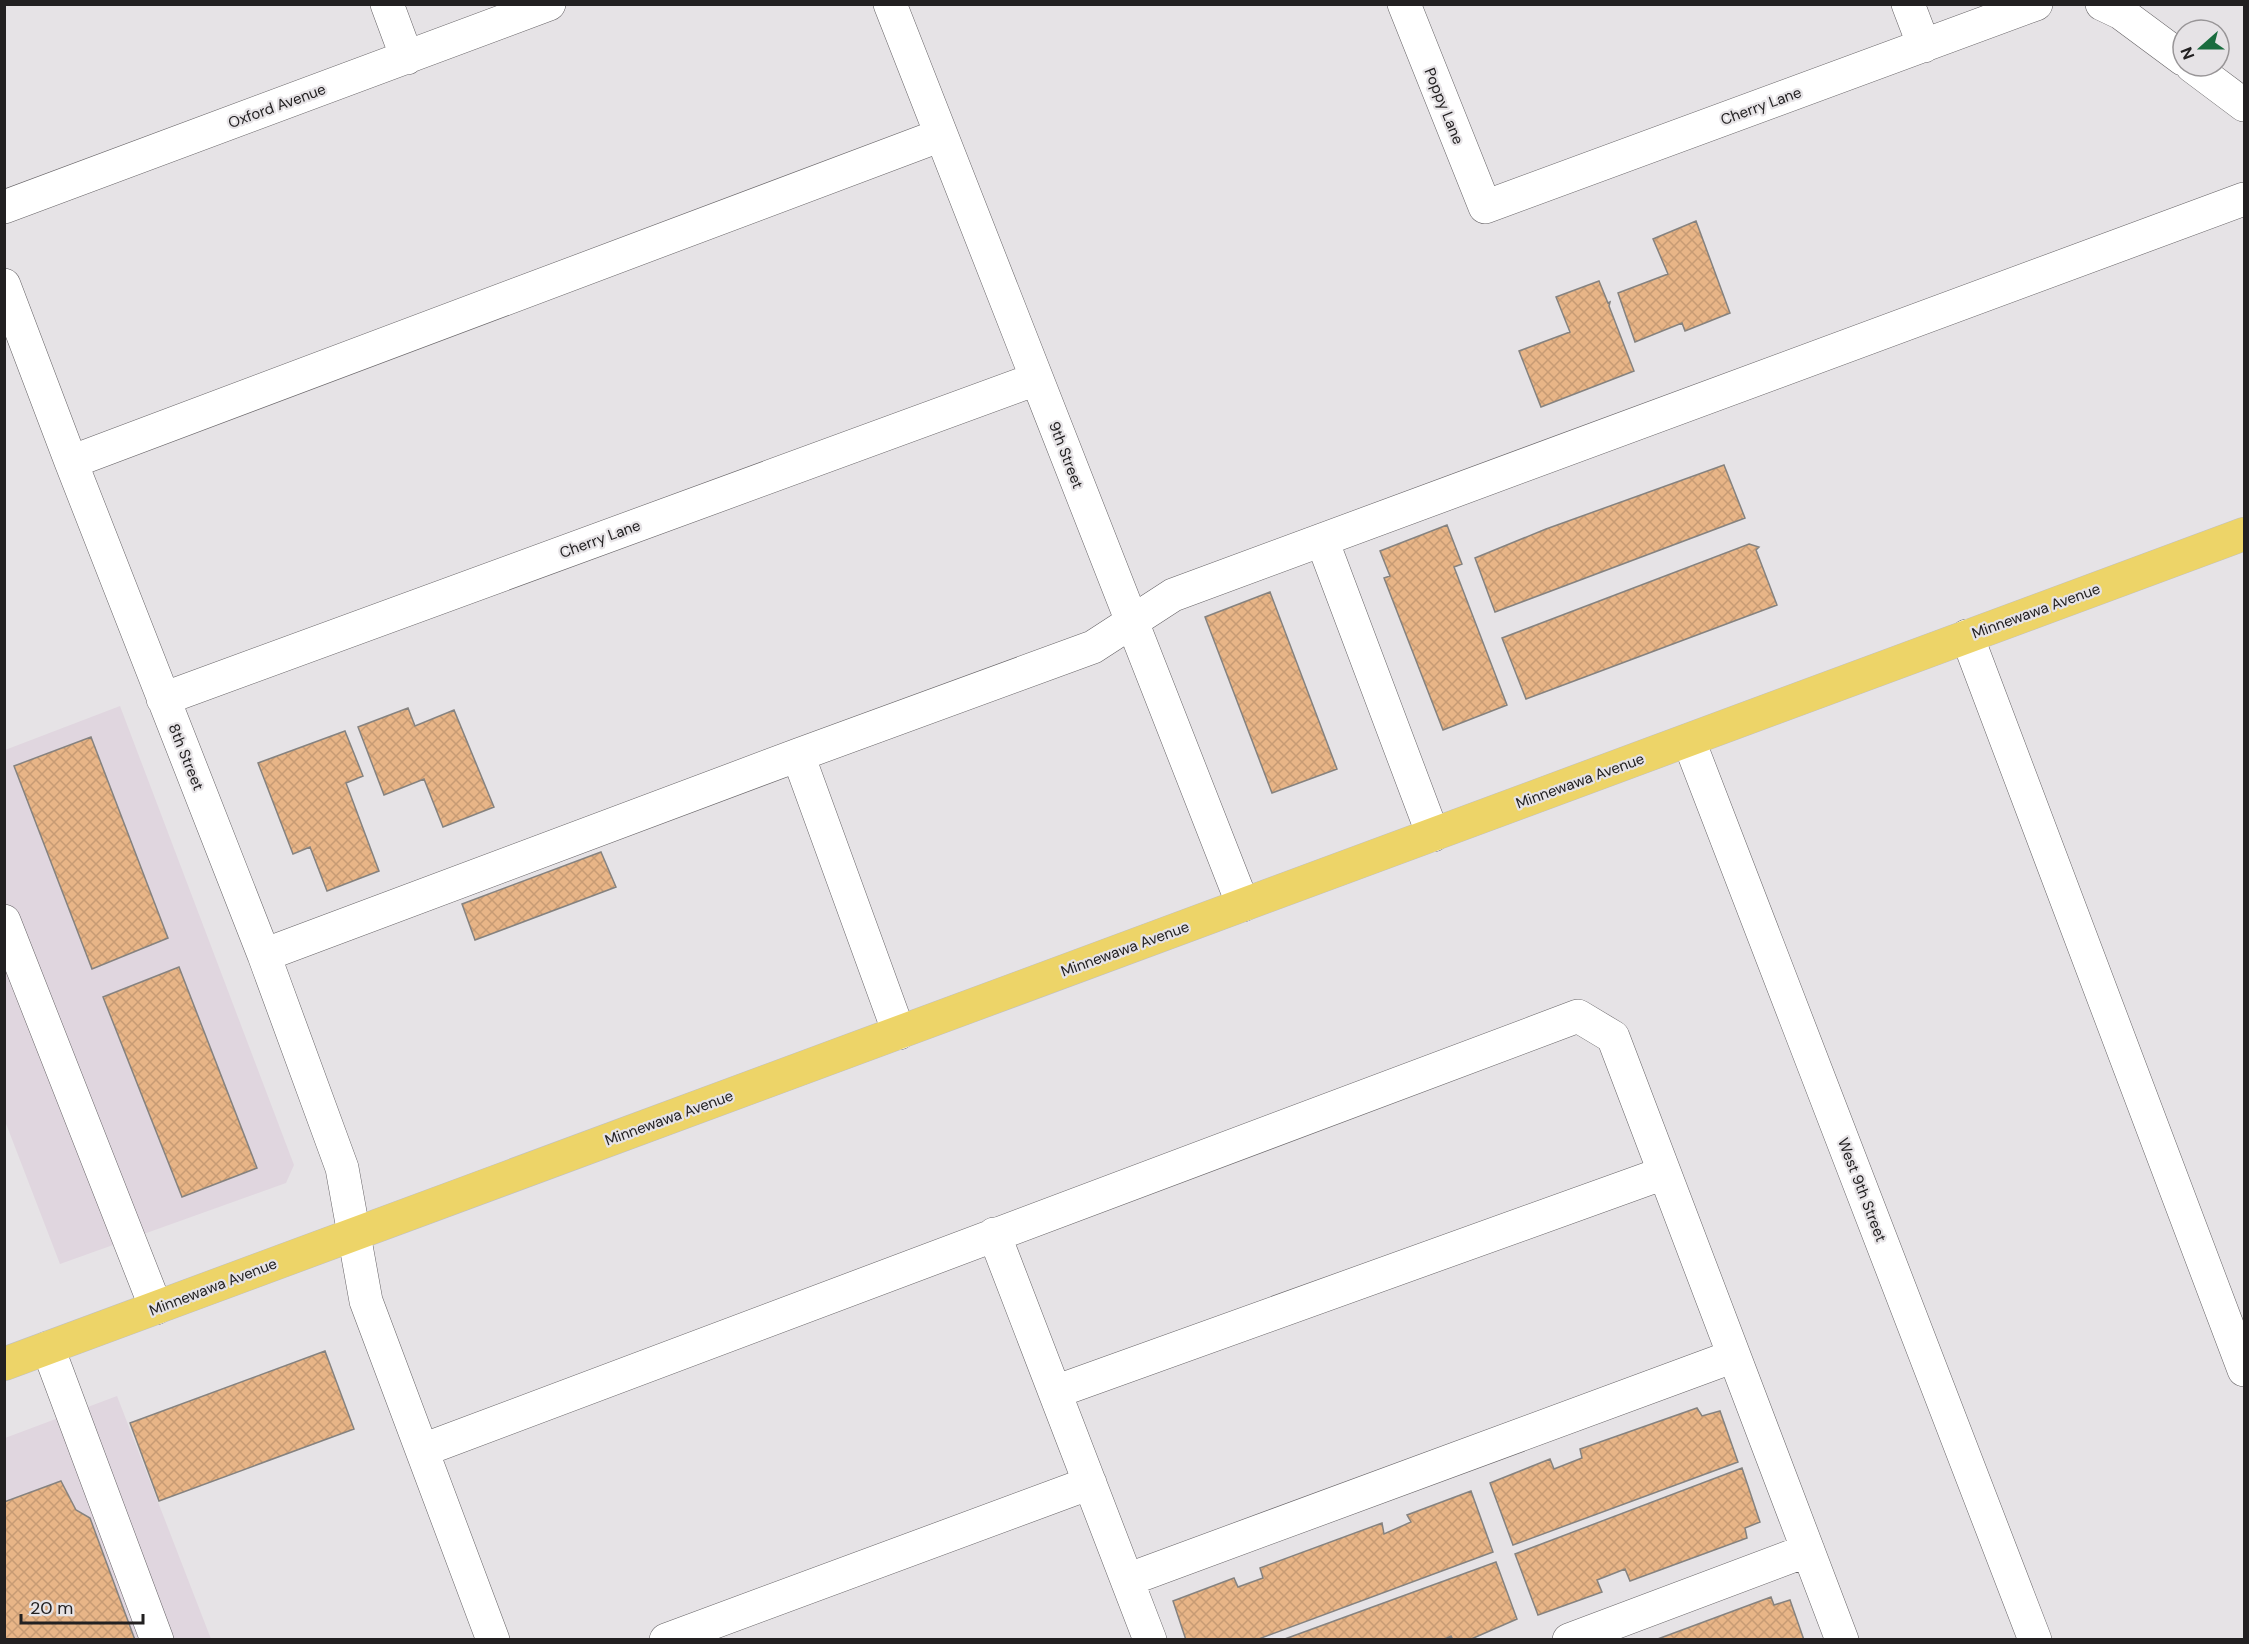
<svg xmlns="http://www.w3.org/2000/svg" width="2249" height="1644" font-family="'DM Sans',sans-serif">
<defs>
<pattern id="building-cross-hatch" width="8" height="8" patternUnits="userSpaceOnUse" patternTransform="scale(1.5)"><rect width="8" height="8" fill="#e8b587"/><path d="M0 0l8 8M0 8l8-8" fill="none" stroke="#c79b74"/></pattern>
</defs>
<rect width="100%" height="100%" fill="#e6e3e6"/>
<!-- built -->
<path fill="#e0d6df" d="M120,706l174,459 -8,18 -226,81 -55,-143v-371z
M117,1396l94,243 -206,1v-202z"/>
<!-- building -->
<path fill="url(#building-cross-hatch)" stroke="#85827f" stroke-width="1.5" d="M1696,221l34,92 -45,18 -3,-8 -47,19 -17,-49 50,-19 -15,-35z
M1599,281l9,22 2,-1 -1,4 25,65 -93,36 -22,-56 51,-19 -14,-35z
M1724,465l21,53 -250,94 -20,-54 71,-29z
M1447,525l15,39 -8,3 53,138 -64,25 -59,-152 6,-2 -10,-25z
M1749,544l10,3 -3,3 21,55 -251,94 -24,-61z
M1270,592l67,177 -65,24 -67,-176z
M408,708l7,18 39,-16 40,97 -51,20 -19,-48 -40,16 -26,-68z
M345,731l18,45 -17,7 33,88 -52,20 -17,-44 -17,7 -35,-91z
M91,737l77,201 -76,31 -78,-203z
M601,852l15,35 -141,53 -13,-36z
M179,967l78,201 -75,29 -79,-200z
M325,1351l29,78 -195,72 -29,-78z
M1697,1408l5,8 18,-5 18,51 -225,83 -23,-62 60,-24 4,10 28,-11 -2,-9z
M1742,1468l18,54 -15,6 2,10 -117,43 -5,-12 -28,11 5,12 -64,23 -23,-61z
M61,1481l15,29 14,8 45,122h-131v-138z
M1471,1491l22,61 -237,88h-70l-13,-39 61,-23 4,9 25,-9 -3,-10 122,-45 2,11 27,-12 -4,-7z
M1496,1562l21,57 -48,21h-16l-2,-4 -8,4h-161z
M1771,1597l3,8 16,-5 14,40h-149z"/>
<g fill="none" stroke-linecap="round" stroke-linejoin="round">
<defs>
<path id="minor" d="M387,4l20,54
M890,4l353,901
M1404,4l81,203 551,-203
M1908,4l16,42
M2102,4l19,9 62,46
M2192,66l52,39
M4,207l545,-203
M4,285l67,177 193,493 78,213 24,133 127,339
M71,462l870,-327
M1322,540l111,295
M1967,636l277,734
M163,699l873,-320
M1689,741l346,899
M798,755l101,278
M4,921l152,387
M264,955l534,-200 295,-108 80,-52 1071,-396
M994,1234l156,406
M48,1348l109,292
M1055,1392l609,-219
M423,1450l1155,-434 35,21 229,603
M1127,1580l607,-224
M666,1640l424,-157
M1569,1640l239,-90"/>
<path id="major" d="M4,1364l2240,-830"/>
</defs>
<!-- minor casing -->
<use href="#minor" stroke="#656265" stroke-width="34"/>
<!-- major casing -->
<use href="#major" stroke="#c1c1c1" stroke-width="34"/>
<!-- minor -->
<use href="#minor" stroke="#fff" stroke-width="33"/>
<!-- major -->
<use href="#major" stroke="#edd468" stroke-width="33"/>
</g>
<g text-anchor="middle" stroke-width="4.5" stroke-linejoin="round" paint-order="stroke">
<!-- street labels -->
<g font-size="15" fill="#222021" stroke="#e6e3e6">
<text transform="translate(277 106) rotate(-20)" y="5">Oxford Avenue</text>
<text transform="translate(1444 106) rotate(68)" y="5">Poppy Lane</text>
<text transform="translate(1761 106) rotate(-20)" y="5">Cherry Lane</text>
<text transform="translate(1066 455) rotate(69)" y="5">9th Street</text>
<text transform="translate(600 539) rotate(-20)" y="5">Cherry Lane</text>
<text transform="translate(2036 611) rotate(-20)" y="5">Minnewawa Avenue</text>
<text transform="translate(186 757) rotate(68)" y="5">8th Street</text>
<text transform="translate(1580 781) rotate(-20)" y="5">Minnewawa Avenue</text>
<text transform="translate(1125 949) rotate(-20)" y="5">Minnewawa Avenue</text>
<text transform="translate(669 1118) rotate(-20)" y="5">Minnewawa Avenue</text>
<text transform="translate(1862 1190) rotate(69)" y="5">West 9th Street</text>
<text transform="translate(213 1287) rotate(-21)" y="5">Minnewawa Avenue</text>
</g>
</g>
<!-- border -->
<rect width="2249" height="1644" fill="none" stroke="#222021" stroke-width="12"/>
<!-- north arrow -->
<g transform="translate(2201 48) rotate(249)"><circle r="28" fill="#e6e3e6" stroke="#989597" stroke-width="1.5"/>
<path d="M0-4.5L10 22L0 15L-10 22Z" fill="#196c3e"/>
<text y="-9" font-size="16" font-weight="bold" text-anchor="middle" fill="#222021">N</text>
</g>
<!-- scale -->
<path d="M21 1614v9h122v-9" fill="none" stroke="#222021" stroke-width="3"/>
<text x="30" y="1614" font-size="18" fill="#222021" stroke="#e6e3e6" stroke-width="4.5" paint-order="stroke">20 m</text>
</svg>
